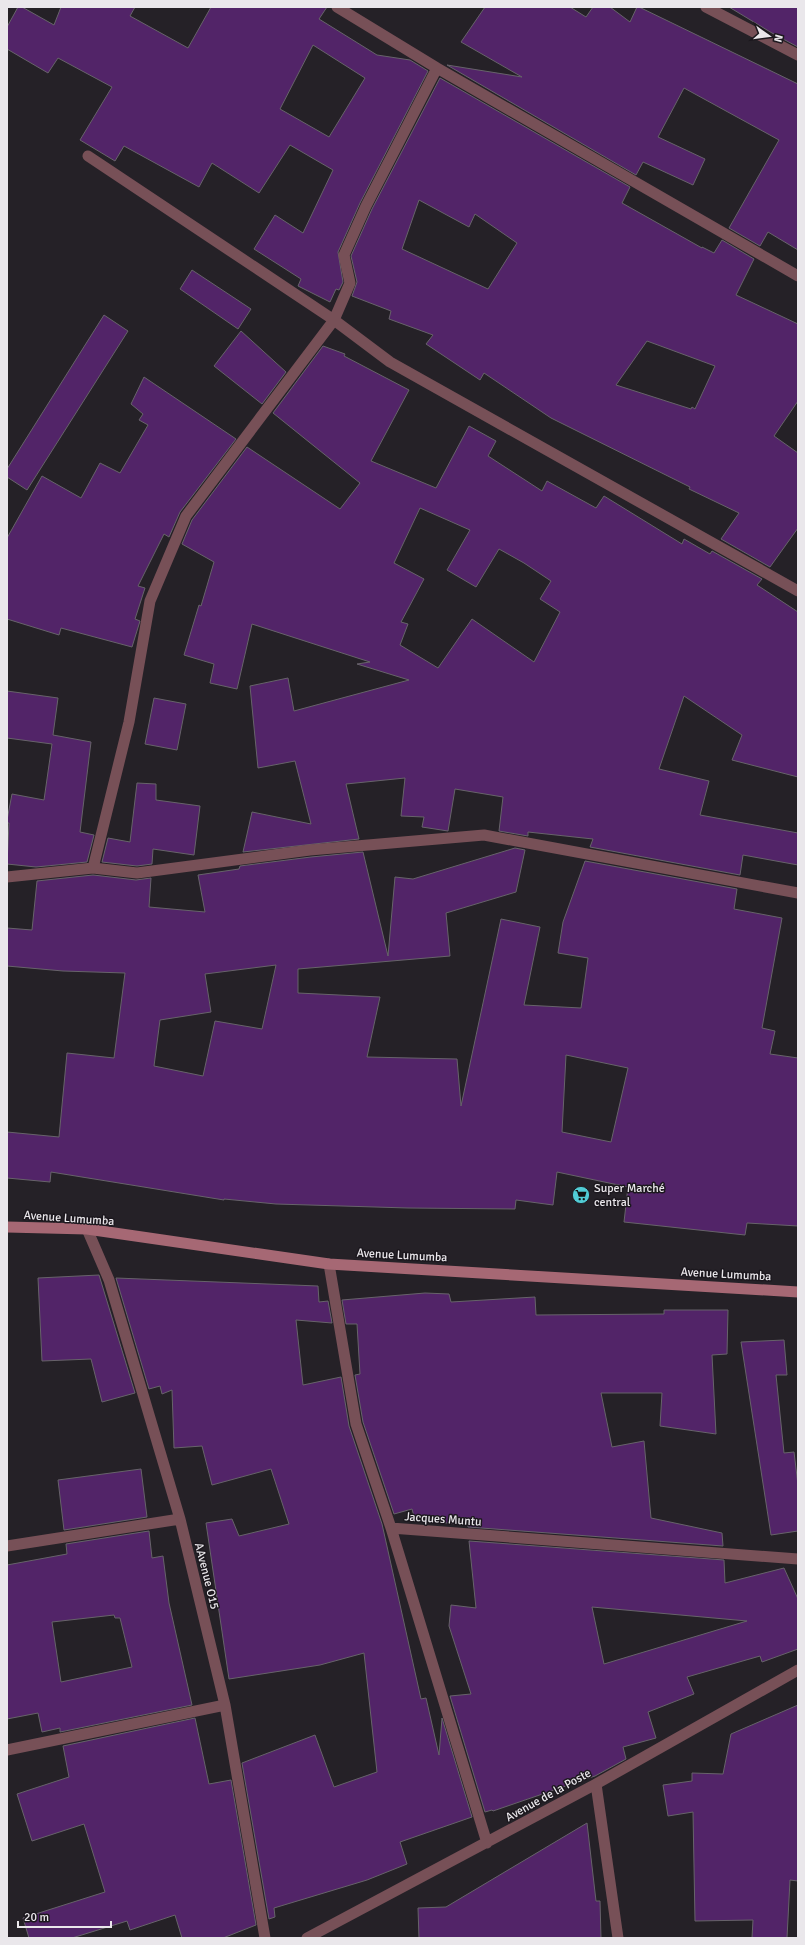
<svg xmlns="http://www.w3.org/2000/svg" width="805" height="1945" font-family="Signika,sans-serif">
<rect width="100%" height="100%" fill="#252127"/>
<!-- building -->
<path fill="#522468" stroke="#67636a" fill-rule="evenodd" d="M18,7h4l32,18 7,-18h74l-5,9 58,32 23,-41h116l-8,12 58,36 33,5 18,11 -68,132 -22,49 5,30 -4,8 -3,-1 -6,13 -32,-16 3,-7 -47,-30 21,-34 28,18 30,-63 -43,-25 -31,48 -47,-30 -13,24 -75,-41 -9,15 -35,-21 32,-53 -54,-29 -10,15 -41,-24v-22zM313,45l52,33 -36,59 -49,-28z
M485,7h85l16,10 7,-10h17l20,15 7,-15h2l159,77v166l-30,-18 -8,14 -31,-18 50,-88 -95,-52 -26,49 47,22 -12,26 -50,-23 -7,13 -189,-110 75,12 -61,-35z
M729,7h69v40l-26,-14z
M440,78l190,109 -8,16 80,45v-1l12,6 8,-13 32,19 -18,36 62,29v77l-24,35 24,17v75l-28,39 -49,-28 18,-26 -50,-24 1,-2 -139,-69 -67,-45 -4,7 -54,-36 7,-9 -44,-16 2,-8 -39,-15 5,-14 -6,-26 21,-47zM419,200l50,27 6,-13 42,29 -29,46 -86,-40zM647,341l68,25 -20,43 -3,-2 -1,2 -75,-24z
M192,270l59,39 -13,20 -58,-40z
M104,315l24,16 -101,159 -20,-13v-8z
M241,331l45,41 -24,32 -48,-38z
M323,346l22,8 -1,2 65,34 -38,71 65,27 33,-62 27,15 -8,15 54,35 5,-10 49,27 8,-12 78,48 2,-5 26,15 2,-3 50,28 -5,6 41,27v165l-66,-17 10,-25 -58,-39 -25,73 50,12 -9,34 98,18v32l-55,-10 -3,20 -150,-28 3,-8 -65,-7v4l-29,-5 4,-34 -48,-8 -7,42 -26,-4 2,-10 -23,-1 4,-38 -59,6 13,55 -116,13 9,-40 59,12 -16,-63 -37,7 -8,-82 38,-8 6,33 115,-31 -52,-16 13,-2 -118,-38 -15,65 -27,-6 4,-19 -30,-9 15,-50 2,1 13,-44 -32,-18 10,-24 55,-73 93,62 20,-26 -87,-70zM420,508l50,22 -23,40 29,17 23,-38 25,14 27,18 -11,18 20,13 -26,50 -62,-43 -34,49 -38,-23 8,-21 -7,-2 23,-43 -30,-16z
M144,377l92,62 -56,73 -11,25 -5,-3 -26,52 7,2 -10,31 5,2 -8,26 -71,-19 -2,7 -52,-16v-81l35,-62 39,22 19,-35 20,10 28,-48 -9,-5 4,-6 -12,-10z
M7,691l51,7 -5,37 38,7 -11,90 14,3 -7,27 -51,5 -29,-3 2,-41h-2v-3l5,-26 32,6 8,-56 -45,-6z
M154,698l32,6 -9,46 -32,-6z
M137,783l19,1v16l44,6 -6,49 -41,-6 -1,15 -15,2 -35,-4 6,-24 22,4z
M515,848l10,2 -9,42 -70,21 4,43 -152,13v24l82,4 -13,60 90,2 4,47 40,-187 39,8 -16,78 57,3 7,-50 -30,-5 5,-31 22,-61 152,28 -3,20 48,9 -20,110 13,3 -5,23 28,4v168l-51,-3 -2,12 -121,-13 4,-35 -71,-15 -4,33 -37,-5 -1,9 -107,-1 -132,-4 -52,-5v1l-173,-28 -1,10 -43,-4v-46l52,5 8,-84 47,5 11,-85 -62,-2 -56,-5v-38l25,2 5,-49 56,-6 43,5 15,-2 -2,29 56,5 -7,-37 41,-6 1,-3 71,-9 52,-5 25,104 7,-79 18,2zM276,965l-14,64 -47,-8 -12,55 -49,-10 6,-46 51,-8 -6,-38zM566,1055l62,13 -17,74 -49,-10z
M99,1275l36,118 -33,9 -11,-43 -49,2 -4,-83z
M116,1278l202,8 1,16 9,-1 4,22 -36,-3 7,65 38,-8 8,49 33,98 39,175 5,-1 13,57 3,-37 30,99 -72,25 7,22 -40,16 -93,28 1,9 -6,2 -27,-156 73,-28 19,52 43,-15 -13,-119 -44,12 -91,14 -23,-156 26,-4 7,17 50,-12 -18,-55 -59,16 -10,-39 -28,2 -2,-58 -10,4 -2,-8 -11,3z
M425,1293l24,1 2,8 84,-5 1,18 128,-1v-4h64l-1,44 -15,1 4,79 -56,-8 2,-33h-61l11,54 32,-6 7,77 71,15 1,13 -255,-19v-2l-53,-5 -3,-11 -18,5 -31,-92 -8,-47 5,-1 -3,-50h-11l-4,-24z
M784,1340l3,35h-11l8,78 10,-1 4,33v46l-27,4 -30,-193z
M141,1469l6,48 -83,13 -6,-50z
M149,1531l3,27 11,-2 6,47 23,102 -132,27v-4l-18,4 -4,-19 -31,6v-154l60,-11 -1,-10zM114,1615l1,3h5l12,49 -71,15 -9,-60z
M469,1541l255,19 1,23 59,-15 14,31v50l-36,13 -2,-6 -73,21 7,17 -46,18 8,26 -33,9 3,12 -31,17 -102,35 -1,-1 -7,2 -35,-116 21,-2 -22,-68 2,-21 25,3zM592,1607l155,14 -143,43z
M798,1705v176l-8,-1 -3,58h-35l1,-18 -58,1 -2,-109 -25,4 -5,-31 29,-4v-8l31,1 8,-40z
M195,1718l14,66 22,-4 25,145 -33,13h-41l-7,-23 -45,15 -3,-9 -55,17h-43l-6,-20 82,-26 -21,-68 -52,17 -15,-47 52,-17 -6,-31z
M587,1823l9,78h4l1,37h-182l-1,-30 28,-1z"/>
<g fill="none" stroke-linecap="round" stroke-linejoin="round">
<!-- minor -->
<path stroke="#775057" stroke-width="11" d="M337,7l100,61 361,208
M706,7l92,48
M88,156l246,164 56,42 408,229
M93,868l36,-146 21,-121 36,-85 148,-196 16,-37 -6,-28 22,-49 71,-138
M7,877l86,-9 44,5 173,-23 174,-15 314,58
M87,1229l22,51 71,239 45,186 40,233
M329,1264l27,160 35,104 96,315
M391,1528l407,31
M7,1546l173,-27
M7,1750l218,-45
M596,1784l22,154
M307,1938l289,-154 202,-114"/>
<!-- secondary -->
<path stroke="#a66874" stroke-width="11" d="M7,1227l80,2 242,35 469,28"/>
</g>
<!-- icons -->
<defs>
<symbol id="supermarket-disc" viewBox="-11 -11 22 22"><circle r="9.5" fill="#51ccd5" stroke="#1c181e"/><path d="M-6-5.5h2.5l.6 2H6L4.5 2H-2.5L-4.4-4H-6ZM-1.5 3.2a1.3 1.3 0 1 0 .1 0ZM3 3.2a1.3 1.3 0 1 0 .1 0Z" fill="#111"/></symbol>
</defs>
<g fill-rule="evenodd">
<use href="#supermarket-disc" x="571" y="1185" width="20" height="20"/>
</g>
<g text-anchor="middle" stroke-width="3" stroke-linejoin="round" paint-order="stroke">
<!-- poi labels -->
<g font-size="12" fill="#eae7eb" stroke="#1c181e" text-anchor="start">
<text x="594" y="1192">Super Marché<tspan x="594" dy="14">central</tspan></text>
</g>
<!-- street labels -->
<g font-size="12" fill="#eae7eb" stroke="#1c181e">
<text transform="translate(69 1218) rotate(4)" y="4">Avenue Lumumba</text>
<text transform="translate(402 1255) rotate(3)" y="4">Avenue Lumumba</text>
<text transform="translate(726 1274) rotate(3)" y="4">Avenue Lumumba</text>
<text transform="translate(443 1519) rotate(4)" y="4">Jacques Muntu</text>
<text transform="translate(207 1576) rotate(76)" y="4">AAvenue O15</text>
<text transform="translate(548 1795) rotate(-29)" y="4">Avenue de la Poste</text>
</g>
</g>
<!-- border -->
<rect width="805" height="1945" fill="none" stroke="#eae7eb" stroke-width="16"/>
<!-- north arrow -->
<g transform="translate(769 36) rotate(104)" stroke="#1c181e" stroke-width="3" paint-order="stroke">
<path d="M0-3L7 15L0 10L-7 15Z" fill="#eae7eb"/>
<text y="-6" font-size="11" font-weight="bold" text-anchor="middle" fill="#eae7eb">N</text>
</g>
<!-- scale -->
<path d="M18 1921v6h93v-6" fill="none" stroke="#eae7eb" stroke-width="2"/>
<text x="24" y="1921" font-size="12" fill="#eae7eb" stroke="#1c181e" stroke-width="3" paint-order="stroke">20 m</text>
</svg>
